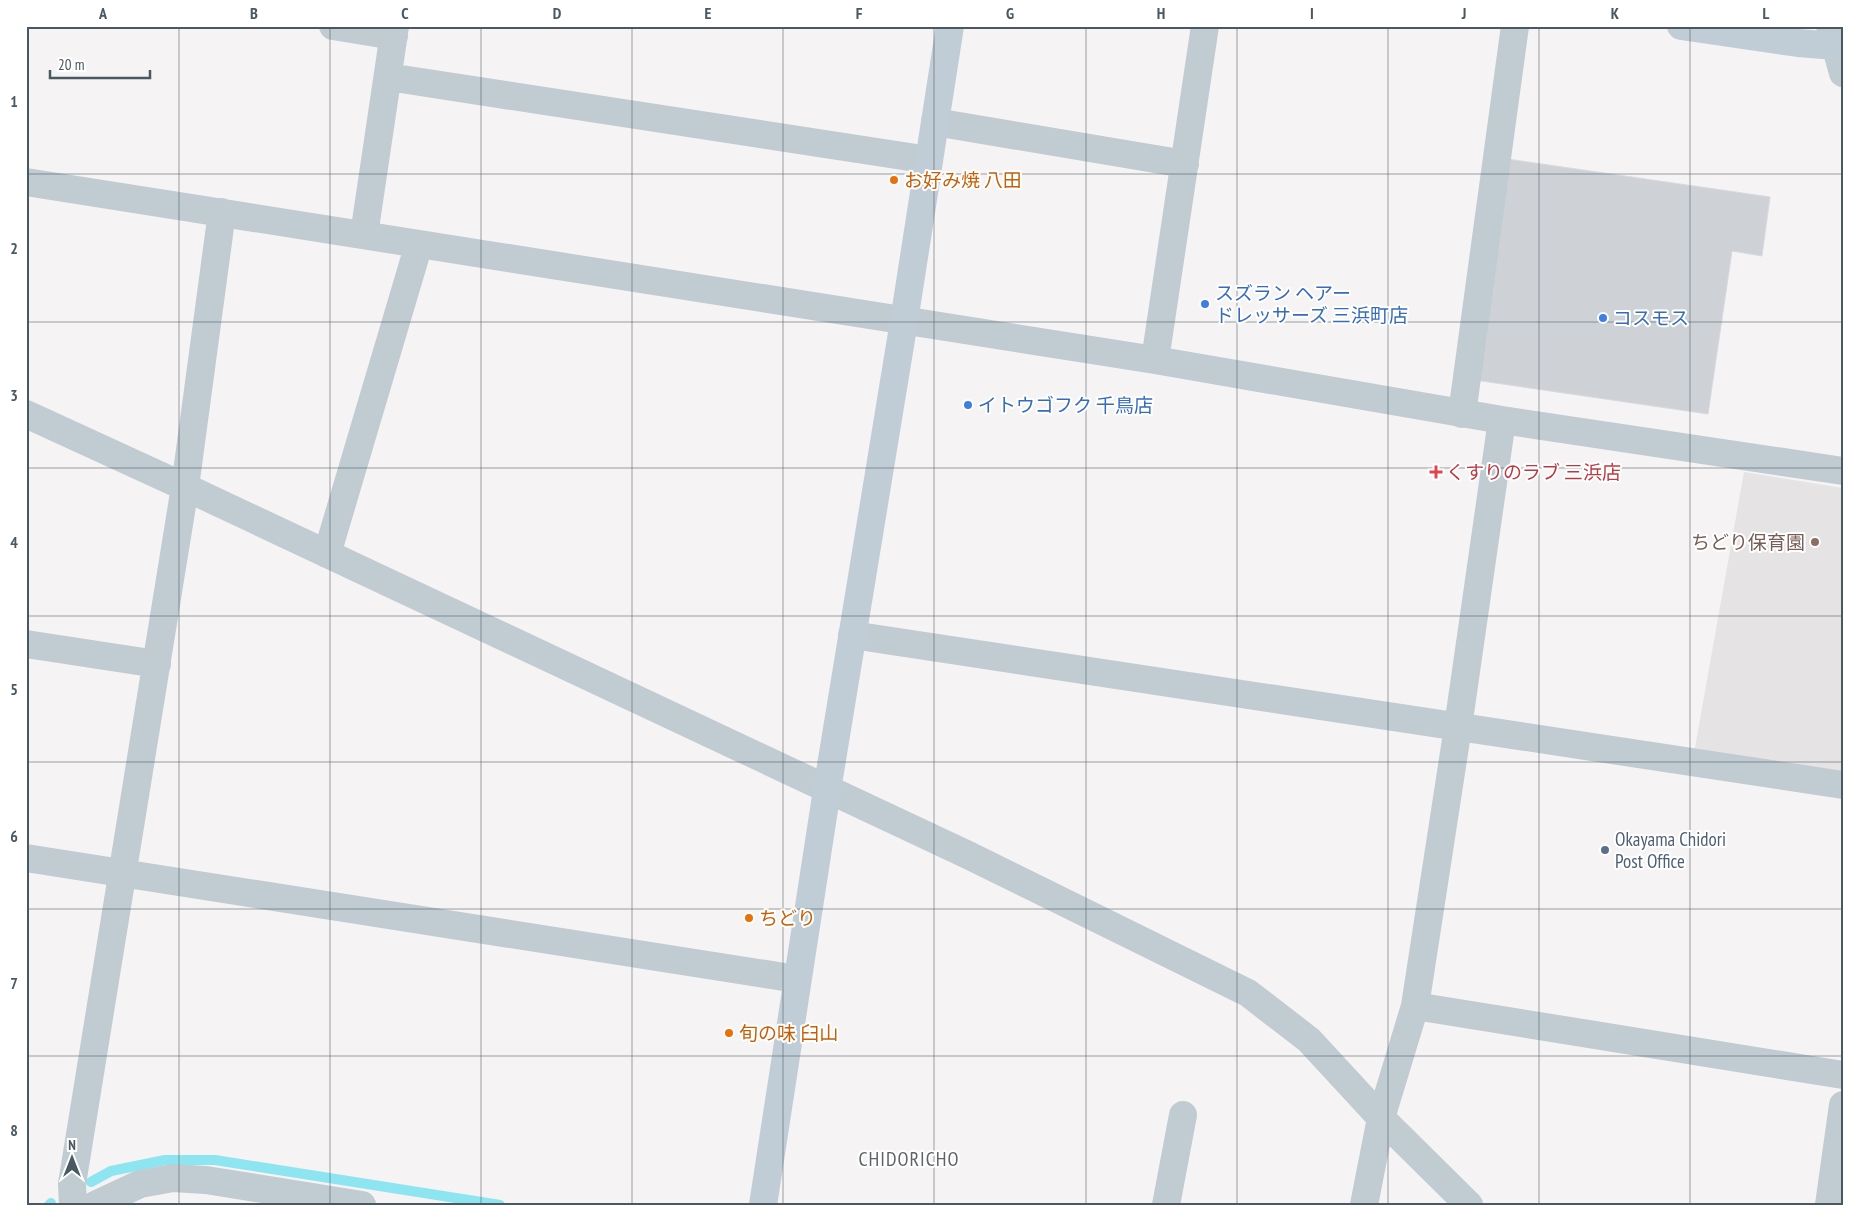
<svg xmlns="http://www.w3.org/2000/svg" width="1869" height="1231" font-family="'PT Sans Narrow','Noto Sans JP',sans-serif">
<rect width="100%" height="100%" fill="#f5f3f3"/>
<!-- education -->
<path fill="#e6e3e5" d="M1744,472l99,16v288l-149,-23z"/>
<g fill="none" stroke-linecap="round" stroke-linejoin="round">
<!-- stream -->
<path stroke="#8ce5f1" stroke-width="10" d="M91,1182l20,-11 54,-11h50l285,45
M49,1205l2,-2"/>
</g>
<!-- building -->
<path fill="#ced2d7" stroke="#d6d9de" d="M1507,159l263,38 -8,59 -30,-5 -24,163 -233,-34z"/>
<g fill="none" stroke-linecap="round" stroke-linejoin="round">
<!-- street -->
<path stroke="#c0cbd2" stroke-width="28" d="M333,26l61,10
M1830,26l13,47
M388,77l541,83
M935,122l250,42
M26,182l1129,178 347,60 341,51
M364,235l31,-209
M1155,360l50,-334
M26,414l159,73 783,368 280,138 61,47 72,78 88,87
M1462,414l53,-388
M327,554l92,-310
M852,635l991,150
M26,644l131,20
M26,858l771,121
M1415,1006l428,69
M73,1205l-1,-21 113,-697 37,-275
M95,1205l45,-21 33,-6 33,2 156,25
M1166,1205l17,-90
M1364,1205l17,-87 34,-112 43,-279 44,-307
M1829,1205l14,-100"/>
<!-- secondary -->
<path stroke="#c0cdd6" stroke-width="28" d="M1681,26l117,17 38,3 7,-1
M763,1205l64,-415 77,-469 46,-295"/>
</g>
<!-- grid -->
<path fill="none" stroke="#495861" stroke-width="1" stroke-opacity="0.55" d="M179,26v1179M330,26v1179M481,26v1179M632,26v1179M783,26v1179M934,26v1179M1086,26v1179M1237,26v1179M1388,26v1179M1539,26v1179M1690,26v1179M26,174h1817M26,322h1817M26,468h1817M26,616h1817M26,762h1817M26,909h1817M26,1056h1817"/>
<!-- markers -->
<g fill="#e8710a" stroke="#fff" stroke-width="2">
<circle cx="894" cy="180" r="5"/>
<circle cx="749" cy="918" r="5"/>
<circle cx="729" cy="1033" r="5"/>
</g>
<g fill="#3f7fe0" stroke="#fff" stroke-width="2">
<circle cx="1205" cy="304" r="5"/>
<circle cx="1603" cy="318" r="5"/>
<circle cx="968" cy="405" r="5"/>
</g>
<path fill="#e0444e" stroke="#fff" stroke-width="2" d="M1433.5 464.5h5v5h5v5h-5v5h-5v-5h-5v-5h5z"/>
<circle fill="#8d6e63" stroke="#fff" stroke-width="2" cx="1815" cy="542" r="5"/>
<circle fill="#5c6f8a" stroke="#fff" stroke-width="2" cx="1605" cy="850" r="5"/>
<g text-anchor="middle" stroke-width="4" stroke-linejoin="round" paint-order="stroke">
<!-- food labels -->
<g font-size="19" fill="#c56008" stroke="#fff" text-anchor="start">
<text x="904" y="187">お好み焼 八田</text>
<text x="759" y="925">ちどり</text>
<text x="739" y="1040">旬の味 臼山</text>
</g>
<!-- shop labels -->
<g font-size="19" fill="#366cbe" stroke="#fff" text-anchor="start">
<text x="1215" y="300">スズラン ヘアー<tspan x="1215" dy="22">ドレッサーズ 三浜町店</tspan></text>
<text x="1613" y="325">コスモス</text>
<text x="978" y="412">イトウゴフク 千鳥店</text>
</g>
<!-- health labels -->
<g font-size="19" fill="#be3a42" stroke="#fff" text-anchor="start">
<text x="1446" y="479">くすりのラブ 三浜店</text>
</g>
<!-- education labels -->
<g font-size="19" fill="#785e54" stroke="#fff" text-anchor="end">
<text x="1805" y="549">ちどり保育園</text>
</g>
<!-- service labels -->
<g font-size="19" fill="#4e5e75" stroke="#fff" text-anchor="start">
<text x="1615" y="846">Okayama Chidori<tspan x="1615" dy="22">Post Office</tspan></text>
</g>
<!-- neighbourhood labels -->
<g font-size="20" letter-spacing="1" fill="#5e6368" stroke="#fff">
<text x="909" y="1166">CHIDORICHO</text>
</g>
</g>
<!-- border -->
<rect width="1869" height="1231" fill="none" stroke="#ffffff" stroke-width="55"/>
<!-- north arrow -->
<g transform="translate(72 1158)" stroke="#ffffff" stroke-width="4" paint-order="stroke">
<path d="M0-4L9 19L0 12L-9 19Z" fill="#495861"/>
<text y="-8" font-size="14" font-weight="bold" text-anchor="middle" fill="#495861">N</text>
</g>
<!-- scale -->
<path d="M50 70v8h100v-8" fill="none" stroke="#495861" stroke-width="2.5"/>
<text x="58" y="70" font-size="15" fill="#495861" stroke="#ffffff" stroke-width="4" paint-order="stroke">20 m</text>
<rect x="28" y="28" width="1814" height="1176" fill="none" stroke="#495861" stroke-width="2"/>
<g font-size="16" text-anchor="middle" font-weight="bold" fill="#495861">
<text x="103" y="19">A</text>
<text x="254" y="19">B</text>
<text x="405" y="19">C</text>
<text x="557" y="19">D</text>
<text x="708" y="19">E</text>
<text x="859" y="19">F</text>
<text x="1010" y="19">G</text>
<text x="1161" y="19">H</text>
<text x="1312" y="19">I</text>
<text x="1464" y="19">J</text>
<text x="1615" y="19">K</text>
<text x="1766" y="19">L</text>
<text x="14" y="107">1</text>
<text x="14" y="254">2</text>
<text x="14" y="401">3</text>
<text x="14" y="548">4</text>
<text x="14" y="695">5</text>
<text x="14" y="842">6</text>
<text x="14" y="989">7</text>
<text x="14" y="1136">8</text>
</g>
</svg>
